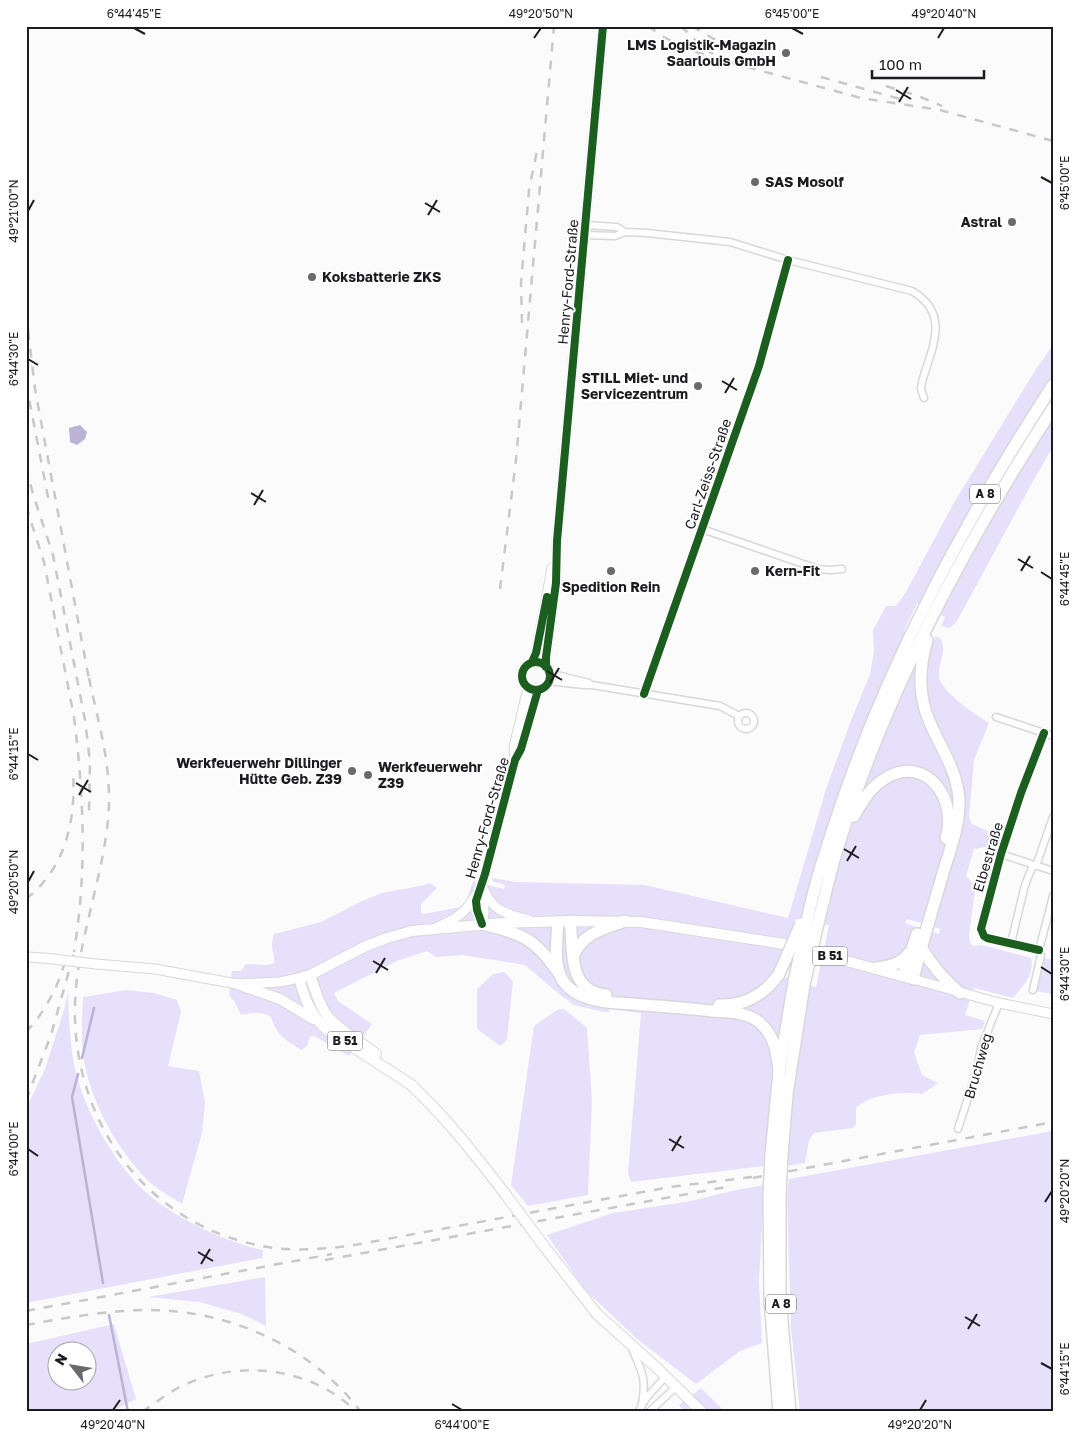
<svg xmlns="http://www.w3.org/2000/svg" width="1079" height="1438" font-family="'Golos Text',sans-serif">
<rect width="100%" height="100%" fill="#fbfbfc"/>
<!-- green -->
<path fill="#e7e0fb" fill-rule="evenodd" d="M1053,345v102l-21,36 -75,138 -7,7 -9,-2 4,-9 -28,-14 -13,28 28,13 4,-8 5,3c6,13 -3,24 -2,37 1,15 38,40 50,47l-15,37 -5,57 3,7 22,10 1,5 -3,7 -18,3 -8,27 8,9 1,6 -6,43 1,9 3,3 9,-1 49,13c4,17 -8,28 -18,40l-39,-10 -9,27 20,6 -3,8 -62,6 -6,17 8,23 16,8 -16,11c-18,-3 -53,0 -66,14v16l-3,4 -39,5 -5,7 -4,23 -18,3v-11h-22l-1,11 -133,16 -3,-9 13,-160 -31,-4 -1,3h-5l-30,-7 -15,-11 -34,-29 -62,-10 -27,2 -9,-6 -30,10 -63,32 4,8 34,23 -23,32 -35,-20 -4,1 -3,9 -5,4c-17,-10 -25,-14 -31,-33 -9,-6 -20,-4 -30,-2l-7,-14 -5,-6 3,-24h9l5,-7 22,1 6,-2c1,-12 -5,-14 0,-29l47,-12 41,-21 20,-8 43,-8 5,-2 7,5 -16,16v9l3,1 36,-7 7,-7 6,-19 31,8 1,-4 -13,-4v-3l24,4 129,3 143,33 38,-129 24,-66 20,-49 4,-23 -1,-21 13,-24h10l10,-14 46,-86 84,-137zM796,919l33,6 -13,62 -22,-5 -20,-11 8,-16zM907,919l33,10 -1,5 -34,-11z
M1043,958l10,2v34l-17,-3z
M504,972l9,9 -6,59 -7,6 -23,-17v-40l16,-15z
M127,990l27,3 23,7 4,12 -13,54 31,5 6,31 -3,31 -20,71c-11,-7 -25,-15 -35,-24 -32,-34 -57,-79 -64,-125 -2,-19 -1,-39 0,-58z
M68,993c1,25 2,56 8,80 10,37 30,74 55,104 28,34 89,64 132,73l-1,8 -236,45v-194l19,-40 19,-59z
M564,1009l23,19 5,73 -4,94 -60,11 -17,-21 23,-159 23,-16z
M1053,1131v281h-253l-9,-83 -4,-134 2,-16z
M764,1185l-5,96 3,62 -22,8 -44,33 -59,-45 -52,-49 -38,-55 66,-22 78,-12 40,-10z
M265,1277l1,49 -24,-12 -43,-12 -51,-5z
M114,1324l22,75 -26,13h-84v-68zM58,1350h30v30h-30z
M701,1388l24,24h-41l-5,-7z"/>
<!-- water -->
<path fill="#bcb2d5" d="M80,425l7,7 -2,7 -8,6 -7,-3 -1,-14z"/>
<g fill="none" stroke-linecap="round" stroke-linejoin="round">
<!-- stream -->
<path stroke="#bcb2d5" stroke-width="2.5" d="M82,1058l12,-50
M78,1074l-6,23 31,186
M109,1315l19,97"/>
<defs>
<path id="street" d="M585,225l32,2 8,5
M584,235l31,1 10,-4 22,1 83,9 58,18 124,31c39,23 20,56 10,91l-1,7 3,9
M702,529l116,40 12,1 12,-1
M549,673l40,10
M549,681l34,4h9l128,21 19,10
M644,694l115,-328 29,-106
M738 721a8 8 0 1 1 16 0a8 8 0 1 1-16 0Z
M996,717l57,19
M1001,854l52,17
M1036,866l17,-49
M1011,943l14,-58 8,-20
M1039,950l-52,-12 -3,-2 -3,-7 20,-75 20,-61 23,-60
M1033,990l8,-35 -2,-5 14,-54
M958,1129l19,-59 4,-22 18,-45
M631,1346c10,25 16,30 11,58
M638,1412l9,-15 19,-21
M649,1412l28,-26"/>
<path id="secondary" d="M522 676a14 14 0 1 1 28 0a14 14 0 1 1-28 0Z
M532,662l4,-9 16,-85
M546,667v-10l10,-74 1,-42 46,-515
M515,759l-1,-12 14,-59
M482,885c10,26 21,28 47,35
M483,922l1,-10 -1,-19
M482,924l-5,-14 -1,-9 9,-27 30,-114 6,-11 17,-59
M436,928c20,-10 27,-12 39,-32
M26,957l18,1
M96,964l59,5 82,15 43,-2 19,-4
M913,979l86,24 54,11"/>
<path id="primary" d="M310,975c5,14 9,31 19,43 13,14 32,24 47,36
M237,984l43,15 33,20
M409,1083c37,34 67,73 97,112
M413,1086l-86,-56c-17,-15 -22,-31 -28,-52l11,-3 56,-29 21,-8 25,-7 90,-8 68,-2 71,1 143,22 125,34
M543,1245l54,69 59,53 46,45"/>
<path id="highway" d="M854,816c8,-14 17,-30 32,-38 41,-24 72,22 60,60
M570,921c4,30 -3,70 36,74
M807,921c7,-35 18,-68 29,-101 51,-156 128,-298 217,-435
M558,922c-1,18 -5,43 5,59 6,9 15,14 25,17 14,5 30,5 45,6 26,2 53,4 79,7 17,1 38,1 50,14 13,12 15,29 17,46
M818,923c6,-23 11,-47 18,-70 48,-158 127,-306 217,-445
M482,924c39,10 52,13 76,48
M921,947c11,19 22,32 39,46
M574,955c7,-21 32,-27 51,-34
M877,968c13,-2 24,-4 32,-15
M903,976l14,-42
M913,979c9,-36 20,-71 30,-106 7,-23 17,-49 16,-74 -2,-30 -20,-53 -31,-81 -10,-25 -9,-51 -1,-78
M719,1005c26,1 45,-10 60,-31
M771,1155l8,-84 15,-89
M782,1155l5,-61 17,-109
M769,1195l1,104 9,113
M780,1195v104l10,113"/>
</defs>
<!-- street casing -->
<use href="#street" stroke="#d8d7db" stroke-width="9"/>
<!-- secondary casing -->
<use href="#secondary" stroke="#d8d7db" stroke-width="11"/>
<!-- primary casing -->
<use href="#primary" stroke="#d8d7db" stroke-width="12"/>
<!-- highway casing -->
<use href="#highway" stroke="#d8d7db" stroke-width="14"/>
<!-- street -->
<use href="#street" stroke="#fefeff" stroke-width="6"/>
<!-- secondary -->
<use href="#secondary" stroke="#fefeff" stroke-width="9"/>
<!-- primary -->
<use href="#primary" stroke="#fefeff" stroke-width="10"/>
<!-- highway -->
<use href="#highway" stroke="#fefeff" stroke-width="11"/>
<!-- rail -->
<path stroke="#c8c8c9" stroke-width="2.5" stroke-dasharray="9 9" stroke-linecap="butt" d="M648,26l16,11 18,10 25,9 154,42 79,12 113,31
M681,26l18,18 14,10
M692,26l35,21 18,7
M821,77l79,22
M886,86l32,10 24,10
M26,313l9,76 55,296
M522,323l-1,-40 8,-93 9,-44
M26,383l23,119
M26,467l7,27 20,61 32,165 5,42 -1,50
M26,506l18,56 30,155c10,81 13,154 0,235
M500,589l16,-129 38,-434
M89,678c9,44 21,80 20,127 -3,67 -31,130 -34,197 -4,122 75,229 199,246 25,3 50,1 75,-2l321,-59 90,-11
M26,899c39,-30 50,-78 47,-125
M26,1032c18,-19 31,-43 38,-67
M26,1100l25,-65 25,-89
M753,1178l300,-56
M325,1260l401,-73
M26,1311l306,-57
M26,1325c38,-7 84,-15 122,-15 81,0 163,36 213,102
M142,1412c12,-8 23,-17 36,-24 54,-28 124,-23 171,17"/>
<defs>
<path id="secondary-bridge" d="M44,958l52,6"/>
<path id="primary-bridge" d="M506,1195l37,50"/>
<path id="highway-bridge" d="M779,974l22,-50
M794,982l13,-61
M804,985l14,-62
M769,1195l2,-40
M780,1195l2,-40"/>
</defs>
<!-- secondary-bridge casing -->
<use href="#secondary-bridge" stroke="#d8d7db" stroke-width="11" stroke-linecap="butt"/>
<!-- primary-bridge casing -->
<use href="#primary-bridge" stroke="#d8d7db" stroke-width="12" stroke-linecap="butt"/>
<!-- highway-bridge casing -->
<use href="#highway-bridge" stroke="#d8d7db" stroke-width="14" stroke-linecap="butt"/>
<!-- secondary-bridge -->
<use href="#secondary-bridge" stroke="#fefeff" stroke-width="9"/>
<!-- primary-bridge -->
<use href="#primary-bridge" stroke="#fefeff" stroke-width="10"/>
<!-- highway-bridge -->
<use href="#highway-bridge" stroke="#fefeff" stroke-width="11"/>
<defs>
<path id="cycleway" d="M522 676a14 14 0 1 1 28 0a14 14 0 1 1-28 0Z
M532,662l4,-9 11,-56
M546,667v-10l10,-74 1,-42 46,-515
M644,694l115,-328 29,-106
M482,924l-5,-14 -1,-9 9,-27 30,-114 6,-11 17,-59
M1039,950l-52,-12 -3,-2 -3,-7 20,-75 20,-61 23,-60"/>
</defs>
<!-- cycleway casing -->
<use href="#cycleway" stroke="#fff" stroke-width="11"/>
<!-- cycleway -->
<use href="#cycleway" stroke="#1b5e20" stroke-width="8"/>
</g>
<!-- ticks -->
<path fill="none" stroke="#1c1b20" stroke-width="2" d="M134,28l11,6M792,28l11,6M534,38l7,-10M938,38l6,-10M896,90l15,9M899,102l9,-15M1041,177l11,6M425,203l15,9M28,211l6,-11M428,215l9,-15M28,359l10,6M722,381l15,9M725,393l9,-15M251,493l15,9M254,505l9,-15M1018,559l15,9M1021,571l9,-15M1041,572l11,7M547,671l15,9M550,683l9,-15M28,754l10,6M76,783l15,9M79,795l9,-15M844,849l15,9M847,861l9,-15M28,882l6,-11M373,961l15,9M1041,967l11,7M376,973l9,-15M669,1139l15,9M28,1149l10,7M672,1151l9,-15M1045,1202l7,-11M198,1252l15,9M201,1264l9,-15M965,1317l15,9M968,1329l9,-15M1041,1363l11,6M452,1404l10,6M113,1410l7,-10M920,1410l6,-10"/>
<!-- markers -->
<g fill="#6a696d" stroke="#fff" stroke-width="2">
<circle cx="786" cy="53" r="5"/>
<circle cx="755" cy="182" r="5"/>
<circle cx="1012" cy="222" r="5"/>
<circle cx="312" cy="277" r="5"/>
<circle cx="698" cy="386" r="5"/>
<circle cx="611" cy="571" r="5"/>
<circle cx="755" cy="571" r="5"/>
<circle cx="352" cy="771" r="5"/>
<circle cx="368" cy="775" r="5"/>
</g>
<g text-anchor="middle" stroke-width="4" stroke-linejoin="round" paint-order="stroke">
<!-- shield labels -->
<g fill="#fff" stroke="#605f63" stroke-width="1">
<rect x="970" y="484.5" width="30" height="19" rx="4"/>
<rect x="812.5" y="946.5" width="35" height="19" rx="4"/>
<rect x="327.5" y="1031.5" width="35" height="19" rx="4"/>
<rect x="766" y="1294.5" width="30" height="19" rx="4"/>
</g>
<g font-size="12" font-weight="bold" fill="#1c1b20">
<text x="985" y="498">A 8</text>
<text x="830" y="960">B 51</text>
<text x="345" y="1045">B 51</text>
<text x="781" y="1308">A 8</text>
</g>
<!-- poi labels -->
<g font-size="14" font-weight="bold" fill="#1c1b20" stroke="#fff" text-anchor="end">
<text x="776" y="50">LMS Logistik-Magazin<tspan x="776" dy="16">Saarlouis GmbH</tspan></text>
<text x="765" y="187" text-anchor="start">SAS Mosolf</text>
<text x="1002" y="227">Astral</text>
<text x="322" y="282" text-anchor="start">Koksbatterie ZKS</text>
<text x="688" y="383">STILL Miet- und<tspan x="688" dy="16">Servicezentrum</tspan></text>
<text x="765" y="576" text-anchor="start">Kern-Fit</text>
<text x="611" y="592" text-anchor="middle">Spedition Rein</text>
<text x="342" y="768">Werkfeuerwehr Dillinger<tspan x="342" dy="16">Hütte Geb. Z39</tspan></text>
<text x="378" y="772" text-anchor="start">Werkfeuerwehr<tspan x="378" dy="16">Z39</tspan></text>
</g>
<!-- street labels -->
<g font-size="14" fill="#1c1b20" stroke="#fff">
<text transform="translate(568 282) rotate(-85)" y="5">Henry-Ford-Straße</text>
<text transform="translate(708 474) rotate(-71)" y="5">Carl-Zeiss-Straße</text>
<text transform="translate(487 818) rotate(-74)" y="5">Henry-Ford-Straße</text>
<text transform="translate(988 857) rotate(-73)" y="5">Elbestraße</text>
<text transform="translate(978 1066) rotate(-74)" y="5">Bruchweg</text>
</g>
</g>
<!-- border -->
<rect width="1079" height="1438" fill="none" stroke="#ffffff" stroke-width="55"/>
<!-- north arrow -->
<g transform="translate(72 1366) rotate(301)"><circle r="24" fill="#ffffff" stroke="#a4a4a6"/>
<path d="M0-4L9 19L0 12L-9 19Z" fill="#6a696d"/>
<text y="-8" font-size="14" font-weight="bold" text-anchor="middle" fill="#1c1b20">N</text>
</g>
<!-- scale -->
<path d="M872 70v8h112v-8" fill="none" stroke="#1c1b20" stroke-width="2.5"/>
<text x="879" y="70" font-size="15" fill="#1c1b20" stroke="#ffffff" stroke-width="4" paint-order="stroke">100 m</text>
<rect x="28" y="28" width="1024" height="1382" fill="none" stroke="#1c1b20" stroke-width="2"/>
<g font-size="12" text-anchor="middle" fill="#1c1b20">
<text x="134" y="18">6°44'45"E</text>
<text x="541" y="18">49°20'50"N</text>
<text x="792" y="18">6°45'00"E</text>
<text x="944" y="18">49°20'40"N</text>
<text transform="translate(1065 183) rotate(-90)" y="4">6°45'00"E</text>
<text transform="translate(14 211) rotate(-90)" y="4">49°21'00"N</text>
<text transform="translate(14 359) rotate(-90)" y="4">6°44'30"E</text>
<text transform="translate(1065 579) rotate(-90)" y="4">6°44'45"E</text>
<text transform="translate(14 754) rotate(-90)" y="4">6°44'15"E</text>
<text transform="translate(14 882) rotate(-90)" y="4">49°20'50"N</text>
<text transform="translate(1065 974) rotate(-90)" y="4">6°44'30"E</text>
<text transform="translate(14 1149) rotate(-90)" y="4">6°44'00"E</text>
<text transform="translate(1065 1191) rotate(-90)" y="4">49°20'20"N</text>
<text transform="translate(1065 1369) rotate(-90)" y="4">6°44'15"E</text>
<text x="113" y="1429">49°20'40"N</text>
<text x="462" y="1429">6°44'00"E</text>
<text x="920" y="1429">49°20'20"N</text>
</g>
</svg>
